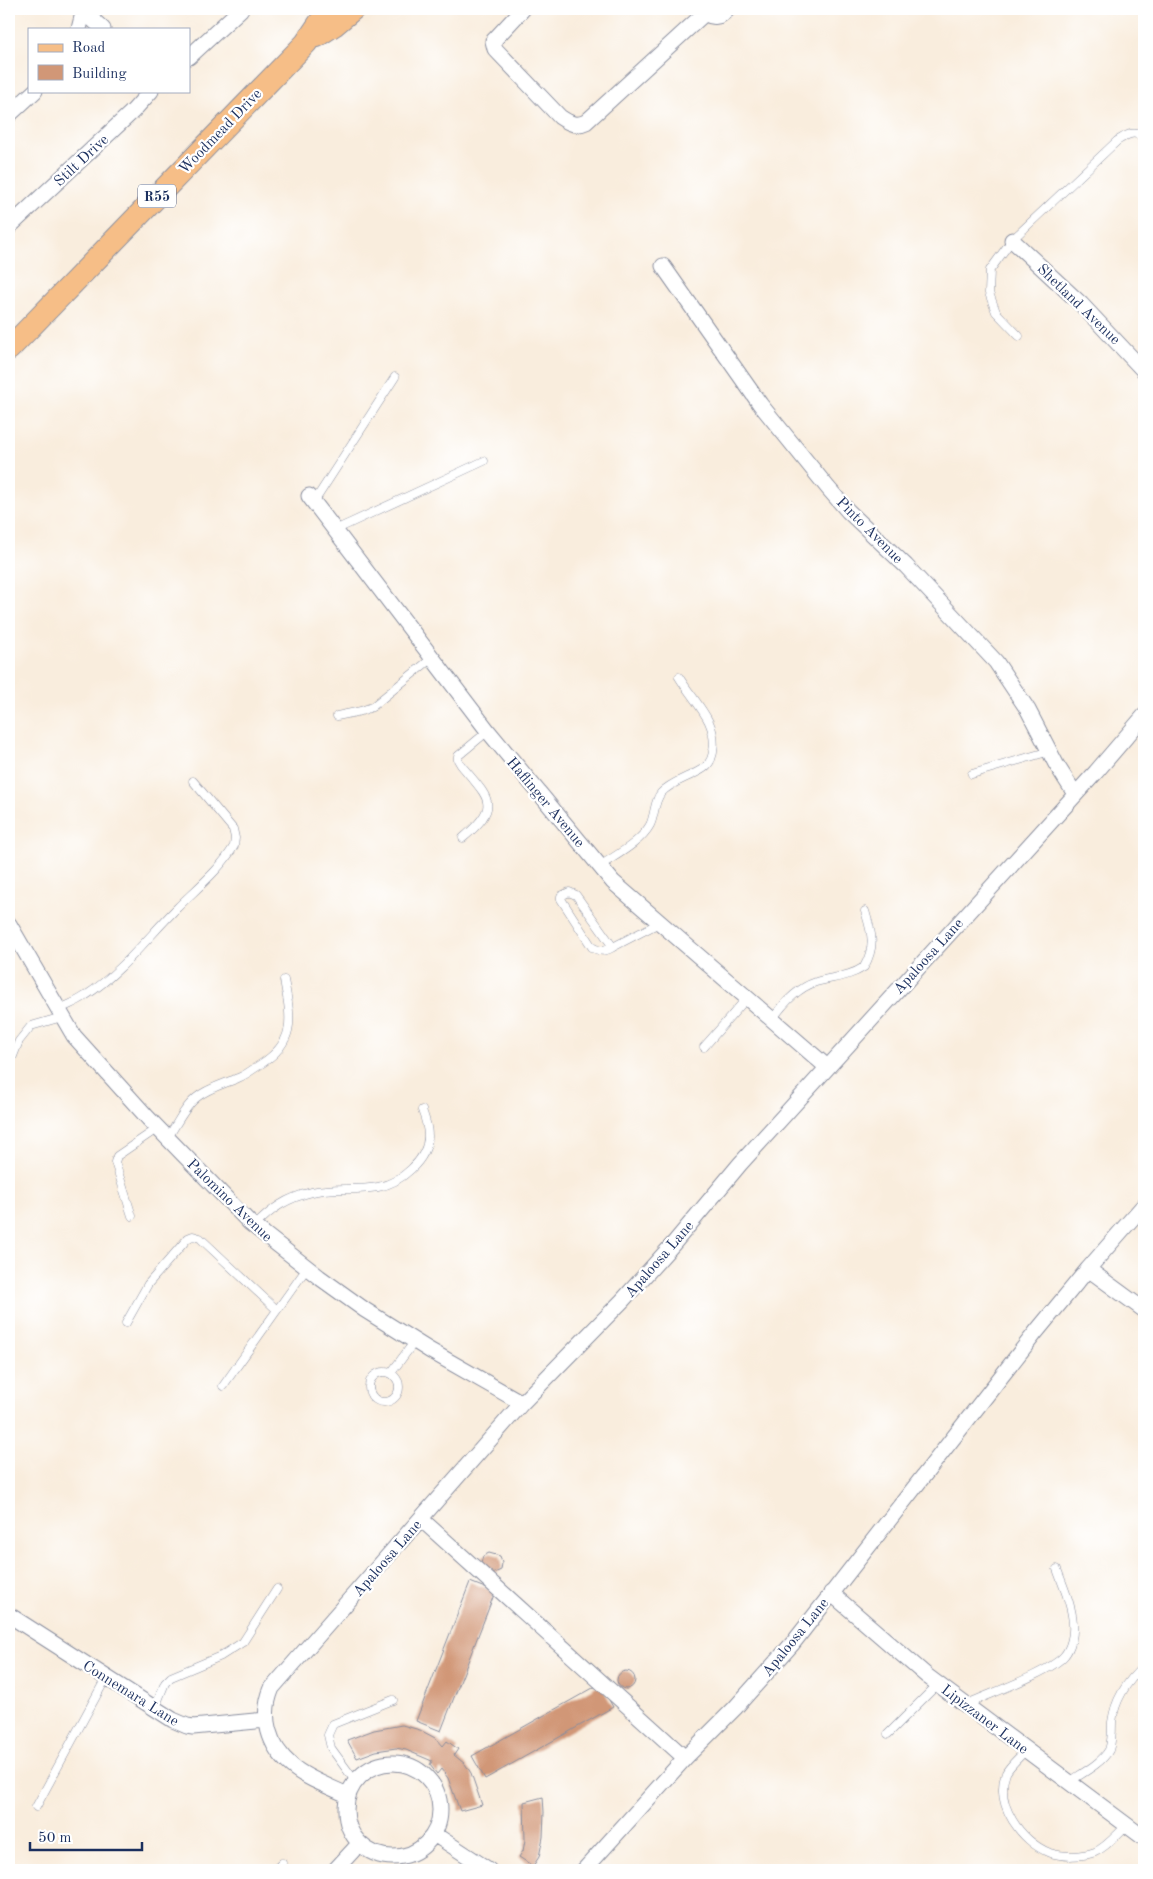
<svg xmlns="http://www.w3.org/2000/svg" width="1153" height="1879" font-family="'Old Standard TT',serif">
<rect width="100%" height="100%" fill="#fff"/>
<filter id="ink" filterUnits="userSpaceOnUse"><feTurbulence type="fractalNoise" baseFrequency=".02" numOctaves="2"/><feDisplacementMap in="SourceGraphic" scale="10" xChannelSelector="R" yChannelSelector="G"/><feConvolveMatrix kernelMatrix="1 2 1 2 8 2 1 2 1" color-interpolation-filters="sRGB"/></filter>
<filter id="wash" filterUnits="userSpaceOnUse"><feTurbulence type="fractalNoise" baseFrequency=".0096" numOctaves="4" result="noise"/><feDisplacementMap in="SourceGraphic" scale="20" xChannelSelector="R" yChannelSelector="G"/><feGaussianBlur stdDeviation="1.12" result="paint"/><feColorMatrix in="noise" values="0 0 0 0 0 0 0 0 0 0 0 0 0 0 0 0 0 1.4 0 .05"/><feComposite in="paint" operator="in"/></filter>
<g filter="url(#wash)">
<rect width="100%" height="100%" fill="#f9eddd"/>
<g id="blocks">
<!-- building -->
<path fill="#d19777" d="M489,1553l11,3 2,7 -1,7 -9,4 -11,-11 2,-7z
M470,1582l25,10 -54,139 -25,-10z
M617 1680a9 9 0 1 1 18 0a9 9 0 1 1-18 0Z
M600,1684l13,23 -128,72 -13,-23z
M402,1725l18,5 17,9 6,7 4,-5 11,8 -4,6 11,9 6,9 11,32 -22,6 -12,-33 -7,-9 -4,5 -7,-9 2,-4 -26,-11 -10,-2 -20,3 -19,7 -10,-18 27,-10z
M543,1797l1,15 -1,25 -4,20 -6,9 -14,-9 4,-6 2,-11 -1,-38z"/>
</g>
</g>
<g filter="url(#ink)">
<use href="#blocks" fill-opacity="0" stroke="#8a8e9e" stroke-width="1"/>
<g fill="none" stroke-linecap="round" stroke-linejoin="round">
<defs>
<path id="service" d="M1019,336l-23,-24 -7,-19 1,-23 22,-30 105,-99c9,-6 16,-11 27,-4
M314,502l81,-125
M335,530l149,-69
M337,716l24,-5 11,-4 60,-49
M972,774l78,-23
M463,838c39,-33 26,-39 -2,-73l-3,-5v-4l30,-25
M600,866c16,-11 40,-23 50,-41 5,-10 4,-24 11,-32 11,-12 30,-16 43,-25 13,-9 11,-33 5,-46 -8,-16 -21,-30 -30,-45
M613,947l-37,-52 -7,-3 -8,4v3l31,48c8,5 13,5 21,0l46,-24
M58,1010c9,-5 19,-8 27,-14 36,-23 62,-58 92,-88 20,-20 43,-38 57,-62l1,-8 -2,-9 -40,-48
M772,1020c11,-16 25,-32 44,-38 17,-5 33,-5 48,-15 12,-22 8,-33 1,-56
M704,1047l43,-49
M9,1066l10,-25 12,-15 31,-9
M168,1138c8,-13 16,-30 28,-40 12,-10 28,-14 42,-20 8,-3 15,-9 23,-14 36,-23 30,-46 23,-84
M132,1216l-17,-54 2,-6 41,-28
M254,1227c18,-19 33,-29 58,-35 21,-5 44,-1 66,-5 22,-4 50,-27 50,-51 0,-9 -3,-18 -6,-26
M126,1323l22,-39 40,-46 5,-2 7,2 77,72
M369 1387a15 15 0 1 1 30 0a15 15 0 1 1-30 0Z
M391,1373l24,-32
M223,1386l84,-118
M965,1705c23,-11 84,-32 99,-49 7,-8 10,-22 9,-32 -1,-19 -10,-38 -16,-55
M155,1708l10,-25 6,-6 50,-21 22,-14 34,-53
M888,1734l50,-50
M1026,1750c-6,7 -16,15 -20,23 -12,31 15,69 44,80 13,4 32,4 45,-1 12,-5 22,-18 32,-27
M355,1781l-24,-33 -3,-13 5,-11 60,-24
M1069,1782c12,-8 33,-19 40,-32 3,-8 3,-19 3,-28 3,-23 15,-41 32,-56
M36,1807l70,-129
M275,1870l7,-7"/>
<path id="minor" d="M81,9l22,20
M523,9l-28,30 -2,2 2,8 65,68c9,6 16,10 26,5l119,-109
M703,9c6,11 18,9 24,0
M79,29l5,-20
M189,57l52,-48
M9,115l26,-24
M9,227l124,-116 18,-20
M1012,240l69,64 63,67
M663,266l97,138 68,84 20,23 58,55 90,96 32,48 28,54 19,30
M309,496l179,235 125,151 214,185
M9,924l65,112 74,82 102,105 69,54 46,33 64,40 93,53
M1088,1269l56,41
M421,1519l264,239
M831,1593l96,83 217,162
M9,1615l164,105 14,6 6,1 73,-7
M346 1810a47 47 0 1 1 94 0a47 47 0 1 1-94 0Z
M347,1795c-18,-9 -40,-16 -55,-29 -24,-20 -32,-50 -20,-78l250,-285 100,-102 52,-58 66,-79 356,-392 48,-56
M434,1834l55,36
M335,1870l24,-26
M584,1870l101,-112 50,-50 58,-65 243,-311 52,-63 56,-64"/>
<path id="primary" d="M317,36l17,-11 19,-16
M9,349l297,-306 23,-34"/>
</defs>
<!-- service casing -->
<use href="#service" stroke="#8a8e9e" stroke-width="9"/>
<!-- minor casing -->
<use href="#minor" stroke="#8a8e9e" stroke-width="17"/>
<!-- primary casing -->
<use href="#primary" stroke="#8a8e9e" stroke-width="24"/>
<!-- service -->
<use href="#service" stroke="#fff" stroke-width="8"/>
<!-- minor -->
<use href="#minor" stroke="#fff" stroke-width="15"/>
<!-- primary -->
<use href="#primary" stroke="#f6be87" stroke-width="22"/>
</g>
</g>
<g text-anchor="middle" stroke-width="4.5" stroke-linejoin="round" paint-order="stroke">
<!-- shield labels -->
<rect fill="#fff" stroke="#5f6d8e" stroke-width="1" x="138" y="184.5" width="38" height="23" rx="4"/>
<g font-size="14" font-weight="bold" fill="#1b2f5e">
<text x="157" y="201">R55</text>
</g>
<!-- street labels -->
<g font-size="15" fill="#1b2f5e" stroke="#fff">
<text transform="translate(220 131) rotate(-46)" y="5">Woodmead Drive</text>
<text transform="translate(81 160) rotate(-43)" y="5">Stilt Drive</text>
<text transform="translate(1079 304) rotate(44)" y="5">Shetland Avenue</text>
<text transform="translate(870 530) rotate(45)" y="5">Pinto Avenue</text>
<text transform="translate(546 802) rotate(50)" y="5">Haflinger Avenue</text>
<text transform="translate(928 956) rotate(-48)" y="5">Apaloosa Lane</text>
<text transform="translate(230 1200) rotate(44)" y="5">Palomino Avenue</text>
<text transform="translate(659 1259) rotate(-49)" y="5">Apaloosa Lane</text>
<text transform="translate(387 1558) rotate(-49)" y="5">Apaloosa Lane</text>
<text transform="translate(795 1637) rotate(-51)" y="5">Apaloosa Lane</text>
<text transform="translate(131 1693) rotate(32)" y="5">Connemara Lane</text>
<text transform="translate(985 1719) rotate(37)" y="5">Lipizzaner Lane</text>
</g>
</g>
<!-- margin -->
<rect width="1153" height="1879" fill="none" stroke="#fff" stroke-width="30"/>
<!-- legend -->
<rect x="28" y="28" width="162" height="65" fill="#ffffff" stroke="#a4acbf"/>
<rect x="38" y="44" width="25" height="8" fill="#f6be87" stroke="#a4acbf"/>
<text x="72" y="52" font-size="15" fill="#1b2f5e">Road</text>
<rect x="38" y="65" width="25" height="15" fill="#d19777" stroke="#a4acbf"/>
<text x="72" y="78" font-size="15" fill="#1b2f5e">Building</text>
<!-- scale -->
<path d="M30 1842v8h112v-8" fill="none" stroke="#1b2f5e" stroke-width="2.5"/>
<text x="38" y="1842" font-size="15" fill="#1b2f5e" stroke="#ffffff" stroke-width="4" paint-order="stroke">50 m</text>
</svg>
